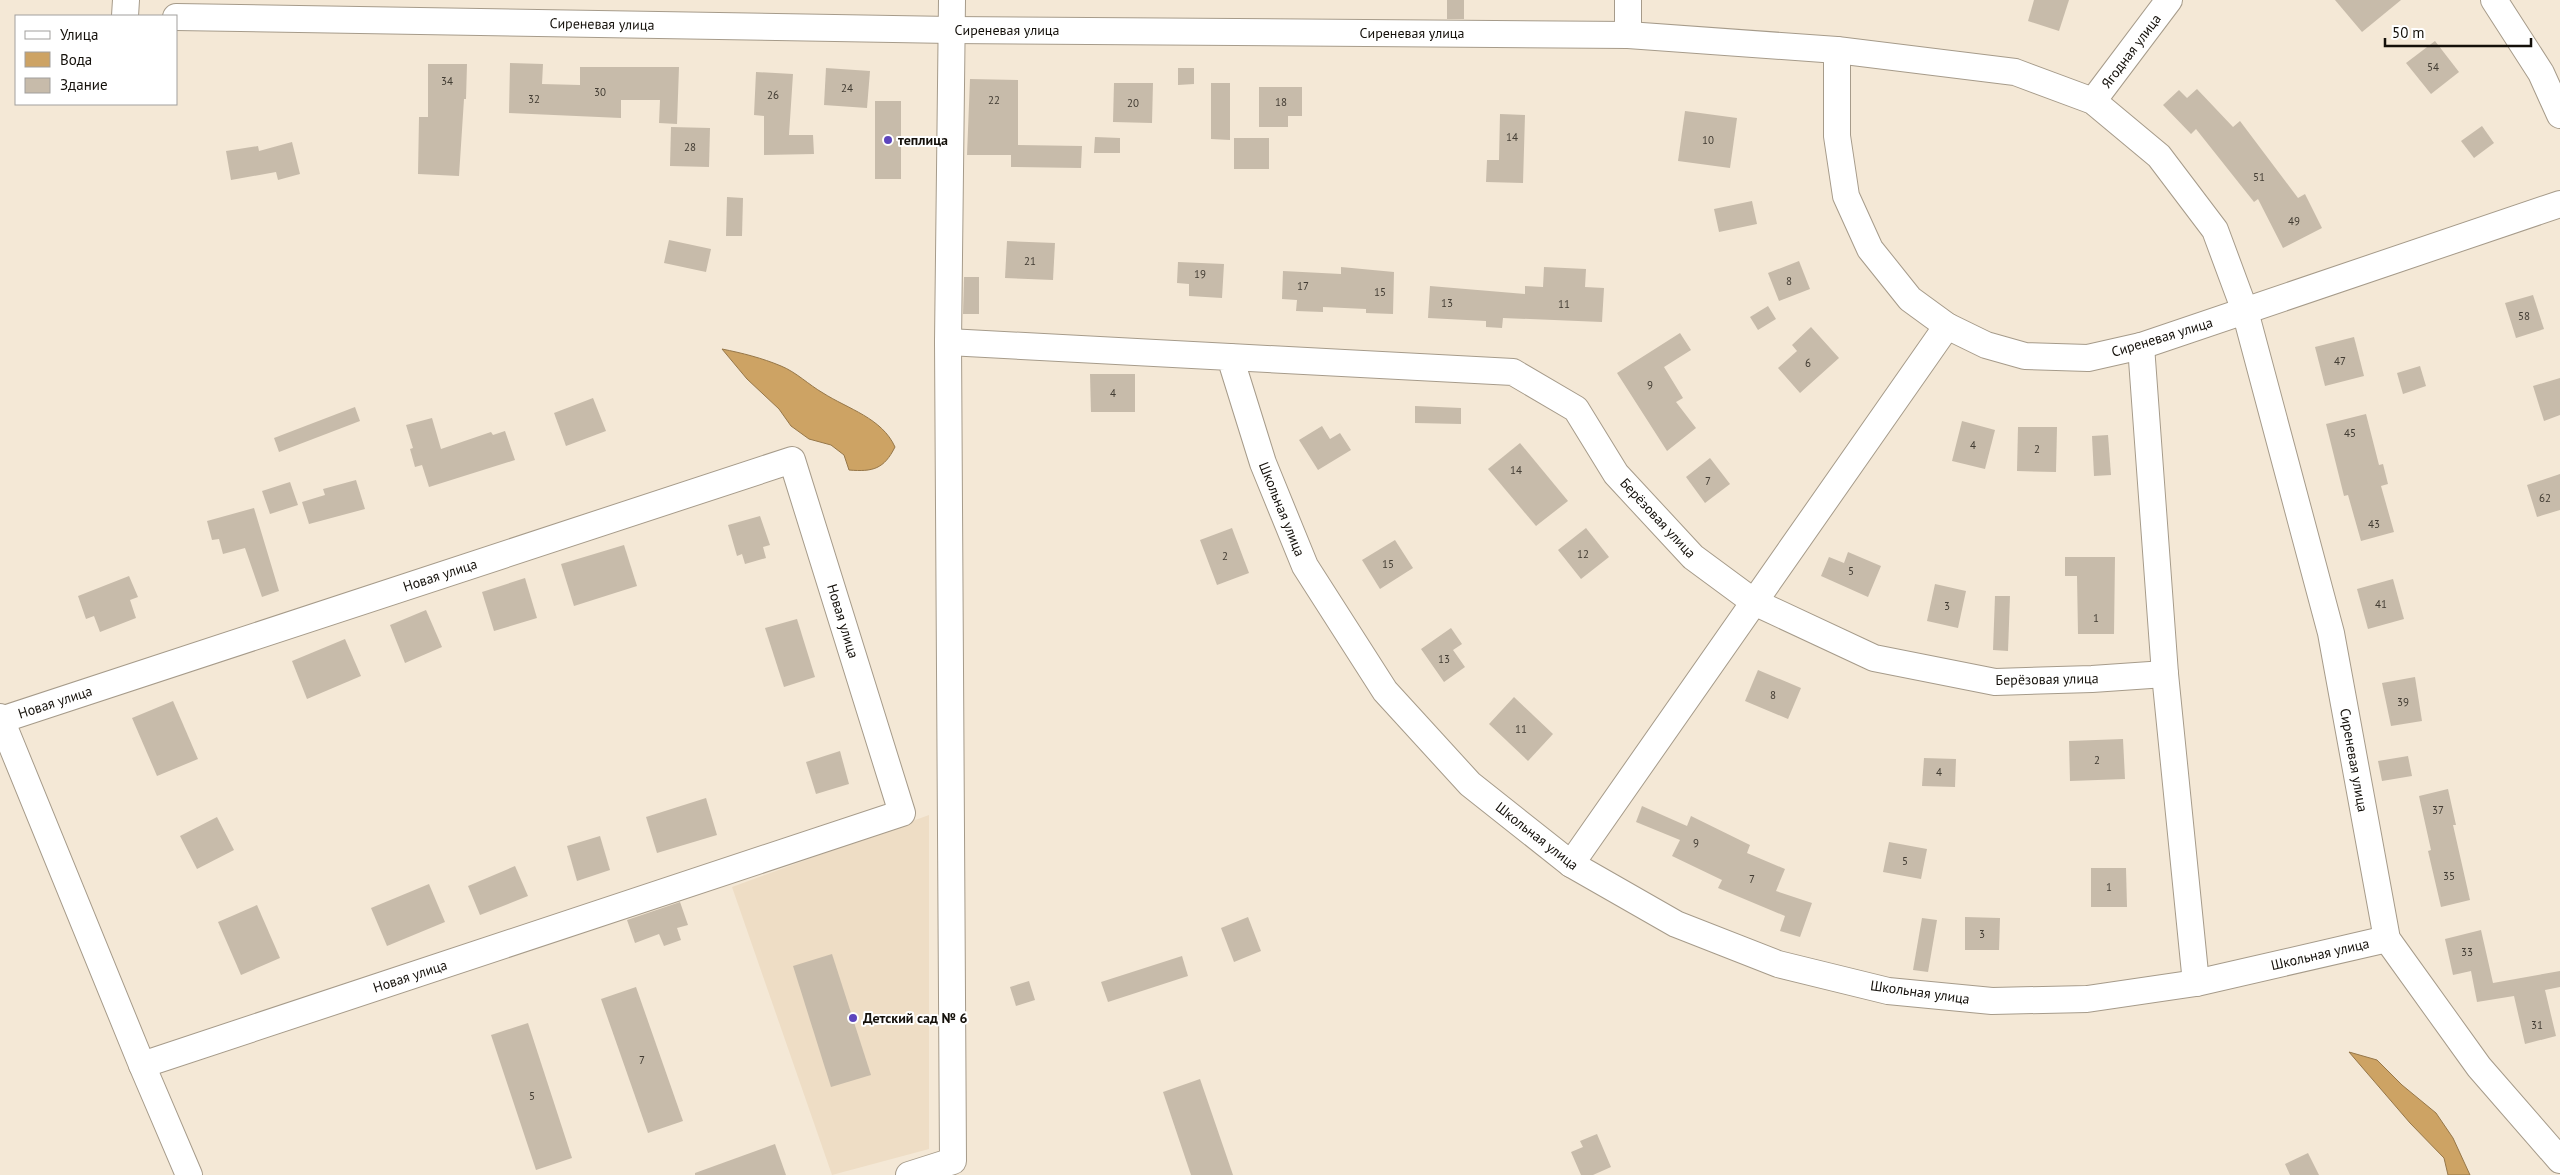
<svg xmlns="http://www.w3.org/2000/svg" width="2560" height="1175" font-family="'PT Sans',sans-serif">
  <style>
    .built { fill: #eeddc5 }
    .water { fill: #cda364; stroke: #967749 }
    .building { fill: #c7bbaa }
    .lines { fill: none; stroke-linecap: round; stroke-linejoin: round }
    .minor-casing { stroke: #a69b8a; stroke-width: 28 }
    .minor { stroke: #fff; stroke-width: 26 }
    .poi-dot { fill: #5d45bd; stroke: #fff; stroke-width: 2 }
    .labels { text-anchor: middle; stroke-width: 4; stroke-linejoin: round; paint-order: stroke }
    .number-label { font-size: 11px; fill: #413b32 }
    .street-label { font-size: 14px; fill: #14100a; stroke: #fff }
    .poi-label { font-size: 14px; font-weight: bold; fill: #14100a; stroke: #fff; text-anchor: start }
  </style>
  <rect width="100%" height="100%" fill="#f4e8d6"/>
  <polygon class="built" points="929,815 929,1149 832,1175 732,887"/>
  <g class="water">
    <path d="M722,349C742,353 762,358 781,366C796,372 809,385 823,393C848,409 882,418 895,447C884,469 873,472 849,470L844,455L831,445L809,439L791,426L779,409L747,379Z"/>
    <polygon points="2349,1052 2377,1060 2402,1085 2436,1113 2453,1138 2470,1175 2448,1175 2444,1158 2410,1123"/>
  </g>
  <g class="building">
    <rect x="1447" y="0" width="17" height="19"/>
    <polygon points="2034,0 2069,0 2059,31 2028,21"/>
    <polygon points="2335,0 2401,0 2362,32"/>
    <polygon points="2435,41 2459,72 2431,94 2406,63"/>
    <polygon points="510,63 543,64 542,84 580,85 580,67 679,67 677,124 659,123 660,100 621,100 621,118 509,113"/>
    <polygon points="428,64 467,64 466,99 464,99 459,176 418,174 419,117 428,117"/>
    <polygon points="826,68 870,71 867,108 824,105"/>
    <polygon points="1178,68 1194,68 1194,84 1178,85"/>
    <polygon points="756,72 793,74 789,135 813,135 814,154 764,155 764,116 754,115"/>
    <polygon points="970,79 1018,80 1018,145 1082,146 1081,168 1011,167 1011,155 967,155"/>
    <polygon points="1114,83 1153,83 1152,123 1113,122"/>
    <polygon points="1211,83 1230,83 1230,140 1211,139"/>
    <polygon points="1259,87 1302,87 1302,116 1288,116 1288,127 1259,127"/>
    <polygon points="2197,89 2233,127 2240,121 2298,198 2305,194 2322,228 2283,248 2258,199 2254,202 2196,129 2191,134 2163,105 2179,90 2187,98"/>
    <rect x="875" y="101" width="26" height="78"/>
    <polygon points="1685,111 1737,118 1730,168 1678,161"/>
    <polygon points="1500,114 1525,115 1523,183 1486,182 1487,160 1499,160"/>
    <polygon points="2482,126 2494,143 2474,158 2461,141"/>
    <polygon points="671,127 710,128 709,167 670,166"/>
    <polygon points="1095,137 1120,138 1120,153 1094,153"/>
    <rect x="1234" y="138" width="35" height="31"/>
    <polygon points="292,142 300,174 278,180 276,172 231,180 226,151 258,146 259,151"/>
    <polygon points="727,197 743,198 742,236 726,236"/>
    <polygon points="1752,201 1757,224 1719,232 1714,209"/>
    <polygon points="669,240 711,249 706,272 664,263"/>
    <polygon points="1007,241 1055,243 1053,280 1005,278"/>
    <polygon points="1799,261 1810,289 1779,301 1768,273"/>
    <polygon points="1178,262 1224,264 1222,298 1189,296 1189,284 1177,283"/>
    <polygon points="1341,267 1394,272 1393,314 1366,313 1366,309 1323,307 1323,312 1296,311 1297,300 1282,299 1283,271 1341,274"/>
    <polygon points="1544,267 1586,269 1585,287 1604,288 1602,322 1503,318 1502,328 1486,327 1486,321 1428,318 1430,286 1525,294 1525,286 1543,287"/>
    <polygon points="964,277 979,277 979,314 963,314"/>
    <polygon points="2533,295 2544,329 2516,338 2505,303"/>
    <polygon points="1768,306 1776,319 1758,330 1750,317"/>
    <polygon points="1811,327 1839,358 1800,393 1778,368 1797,351 1792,345"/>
    <polygon points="1680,333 1691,350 1664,367 1683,398 1676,402 1696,428 1667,451 1617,373"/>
    <polygon points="2354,337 2364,376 2325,386 2315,347"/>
    <polygon points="2420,366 2426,386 2403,394 2397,373"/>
    <polygon points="1090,374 1135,374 1135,412 1091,412"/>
    <polygon points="2560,378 2560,415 2544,421 2533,386"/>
    <polygon points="593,398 606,431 566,446 554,413"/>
    <polygon points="1415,406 1461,408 1461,424 1415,423"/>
    <polygon points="355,407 360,421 279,452 274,438"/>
    <polygon points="2366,414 2379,465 2383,464 2388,484 2381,486 2394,532 2361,541 2348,495 2344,496 2326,424"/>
    <polygon points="432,418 441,449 491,432 493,435 505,431 515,460 429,487 422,465 415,467 410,449 413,448 406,425"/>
    <polygon points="1962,421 1995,430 1985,469 1952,461"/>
    <polygon points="1322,426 1330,439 1340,433 1351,450 1318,470 1299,440"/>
    <polygon points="2018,427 2057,427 2056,472 2017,471"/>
    <polygon points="2108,435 2111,475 2094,476 2092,436"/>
    <polygon points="1520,443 1568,501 1536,526 1488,469"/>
    <polygon points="1710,458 1730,484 1705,503 1686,477"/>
    <polygon points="2560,474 2560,510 2537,517 2527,485"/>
    <polygon points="356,480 365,509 309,524 302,502 325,495 323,489"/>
    <polygon points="290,482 298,505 270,514 262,491"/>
    <polygon points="254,508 279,591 262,597 245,548 223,554 219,539 212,540 207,521"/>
    <polygon points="760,516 770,545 763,547 766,558 745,564 742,554 737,556 728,525"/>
    <polygon points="1232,528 1249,573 1217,585 1200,540"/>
    <polygon points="1586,528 1609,557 1581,579 1558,550"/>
    <polygon points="1395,540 1413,568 1380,589 1362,560"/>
    <polygon points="624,545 637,586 574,606 561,564"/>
    <polygon points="1848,552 1881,566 1868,597 1821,576 1829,557 1844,563"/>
    <polygon points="2065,557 2115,557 2114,634 2078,634 2077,576 2065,576"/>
    <polygon points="129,576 138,597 130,600 136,618 100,632 94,616 86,619 78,596"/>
    <polygon points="525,578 537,618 494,631 482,592"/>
    <polygon points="2393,579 2404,619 2368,629 2357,589"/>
    <polygon points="1935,584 1966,591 1958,628 1927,621"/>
    <polygon points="1995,596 2010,596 2008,651 1993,650"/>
    <polygon points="426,610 442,647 405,663 390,625"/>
    <polygon points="797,619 815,677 784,687 765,628"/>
    <polygon points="1451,628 1462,644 1453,650 1465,667 1444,682 1421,649"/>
    <polygon points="345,639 361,676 307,699 292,661"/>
    <polygon points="1758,670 1801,688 1788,719 1745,701"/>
    <polygon points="2415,677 2422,721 2391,726 2382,683"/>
    <polygon points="1514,697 1553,734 1528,761 1489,724"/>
    <polygon points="173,701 198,759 157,776 132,718"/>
    <polygon points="2123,739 2125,779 2070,781 2069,741"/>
    <polygon points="840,751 849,784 816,794 806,762"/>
    <polygon points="2408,756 2412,776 2382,781 2378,761"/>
    <polygon points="1924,758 1956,759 1955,787 1922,786"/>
    <polygon points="2448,789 2456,825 2453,825 2470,900 2441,907 2428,851 2431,850 2419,796"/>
    <polygon points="706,798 717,835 657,853 646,817"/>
    <polygon points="1642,806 1687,826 1691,816 1750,845 1747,853 1785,869 1776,891 1812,903 1800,937 1780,931 1785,916 1718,888 1722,880 1672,856 1680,840 1636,822"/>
    <polygon points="217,817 234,850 197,869 180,836"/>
    <polygon points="600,836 610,870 577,881 567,846"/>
    <polygon points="1889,842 1927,849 1921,879 1883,872"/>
    <polygon points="515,866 528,896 480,915 468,886"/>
    <polygon points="2091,868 2126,868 2127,907 2091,907"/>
    <polygon points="429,884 445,922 387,946 371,908"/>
    <polygon points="680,902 688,925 677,928 681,940 664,946 659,934 635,943 627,920"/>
    <polygon points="257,905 280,958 241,975 218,922"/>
    <polygon points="1248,917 1261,951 1234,962 1221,928"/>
    <polygon points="1965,917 2000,918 1999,950 1965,950"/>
    <polygon points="1922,918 1937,920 1928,972 1913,970"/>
    <polygon points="2481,930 2493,983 2560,971 2560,987 2545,990 2556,1036 2525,1044 2514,996 2477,1002 2471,971 2453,975 2445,939"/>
    <polygon points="832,954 871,1075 831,1087 793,966"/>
    <polygon points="1182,956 1188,976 1108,1002 1101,982"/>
    <polygon points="1029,981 1035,1000 1016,1006 1010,987"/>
    <polygon points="636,987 683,1121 648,1133 601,999"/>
    <polygon points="528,1023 572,1158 536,1170 491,1035"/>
    <polygon points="1200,1079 1233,1175 1191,1175 1163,1092"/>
    <polygon points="1597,1134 1611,1167 1593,1175 1581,1175 1571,1152 1583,1147 1580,1141"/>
    <polygon points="775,1144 786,1175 695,1175 695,1173"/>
    <polygon points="2308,1153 2319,1175 2290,1175 2285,1164"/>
  </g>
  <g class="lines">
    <g class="minor-casing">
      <g id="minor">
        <polyline points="2494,0 2541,73 2560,115"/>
        <polyline points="125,16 126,0"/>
        <polyline points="176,17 951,30 1628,35 1837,50 2015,72 2093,101 2159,156 2215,230 2245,311 2331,633 2387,939 2479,1067 2560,1160"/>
        <polyline points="1628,35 1628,0"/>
        <polyline points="1837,50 1837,136 1846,196 1870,249 1910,299 1947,326 1986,345 2025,356 2088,358 2141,346 2560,204"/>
        <polyline points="2093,101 2169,0"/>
        <polyline points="948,342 1230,357 1263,463 1305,566 1385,691 1470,784 1571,864 1676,924 1778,964 1888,991 1992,1001 2087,999 2196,983 2387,939"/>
        <polyline points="2141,346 2165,674 2196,983"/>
        <polyline points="1230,357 1513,372 1576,409 1616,474 1693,557 1754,602 1874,658 1995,682 2092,679 2165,674"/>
        <polyline points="0,717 142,1065 189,1175"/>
        <polyline points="1,720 792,460 902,813 142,1065"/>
        <polyline points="1571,864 1947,326"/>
        <polyline points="909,1175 953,1161 948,342 952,0"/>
      </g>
    </g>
    <use href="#minor" class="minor"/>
  </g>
  <g class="poi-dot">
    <circle cx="888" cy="140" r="5"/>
    <circle cx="853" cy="1018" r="5"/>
  </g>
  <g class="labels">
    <g class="number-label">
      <text x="2433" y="71">54</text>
      <text x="447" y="85">34</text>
      <text x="847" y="92">24</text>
      <text x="600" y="96">30</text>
      <text x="773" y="99">26</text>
      <text x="534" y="103">32</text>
      <text x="994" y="104">22</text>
      <text x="1281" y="106">18</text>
      <text x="1133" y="107">20</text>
      <text x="1512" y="141">14</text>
      <text x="1708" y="144">10</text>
      <text x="690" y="151">28</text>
      <text x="2259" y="181">51</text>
      <text x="2294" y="225">49</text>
      <text x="1030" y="265">21</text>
      <text x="1200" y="278">19</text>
      <text x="1789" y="285">8</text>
      <text x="1303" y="290">17</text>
      <text x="1380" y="296">15</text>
      <text x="1447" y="307">13</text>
      <text x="1564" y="308">11</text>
      <text x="2524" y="320">58</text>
      <text x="2340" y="365">47</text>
      <text x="1808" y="367">6</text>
      <text x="1650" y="389">9</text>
      <text x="1113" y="397">4</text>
      <text x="2350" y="437">45</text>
      <text x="1973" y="449">4</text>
      <text x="2037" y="453">2</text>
      <text x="1516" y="474">14</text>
      <text x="1708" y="485">7</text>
      <text x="2545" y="502">62</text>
      <text x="2374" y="528">43</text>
      <text x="1583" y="558">12</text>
      <text x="1225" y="560">2</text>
      <text x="1388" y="568">15</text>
      <text x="1851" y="575">5</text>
      <text x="2381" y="608">41</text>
      <text x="1947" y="610">3</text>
      <text x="2096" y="622">1</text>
      <text x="1444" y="663">13</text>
      <text x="1773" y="699">8</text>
      <text x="2403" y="706">39</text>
      <text x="1521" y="733">11</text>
      <text x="2097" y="764">2</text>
      <text x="1939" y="776">4</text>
      <text x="2438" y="814">37</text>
      <text x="1696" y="847">9</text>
      <text x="1905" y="865">5</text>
      <text x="2449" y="880">35</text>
      <text x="1752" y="883">7</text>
      <text x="2109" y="891">1</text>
      <text x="1982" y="938">3</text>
      <text x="2467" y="956">33</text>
      <text x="2537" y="1029">31</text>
      <text x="642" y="1064">7</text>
      <text x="532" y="1100">5</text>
    </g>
    <g class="street-label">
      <text transform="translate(602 24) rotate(1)" y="5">Сиреневая улица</text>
      <text x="1007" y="35">Сиреневая улица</text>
      <text x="1412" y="38">Сиреневая улица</text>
      <text transform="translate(2131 51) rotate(-53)" y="5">Ягодная улица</text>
      <text transform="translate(2162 337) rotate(-17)" y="5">Сиреневая улица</text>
      <text transform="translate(1282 509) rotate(68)" y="5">Школьная улица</text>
      <text transform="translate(1658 518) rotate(47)" y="5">Берёзовая улица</text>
      <text transform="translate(440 575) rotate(-18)" y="5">Новая улица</text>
      <text transform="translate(843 621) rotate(73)" y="5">Новая улица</text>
      <text transform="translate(2047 679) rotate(-1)" y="5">Берёзовая улица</text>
      <text transform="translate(55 702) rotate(-18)" y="5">Новая улица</text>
      <text transform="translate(2354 760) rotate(80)" y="5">Сиреневая улица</text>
      <text transform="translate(1537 836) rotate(38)" y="5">Школьная улица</text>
      <text transform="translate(2320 954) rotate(-13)" y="5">Школьная улица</text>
      <text transform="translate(410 976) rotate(-18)" y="5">Новая улица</text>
      <text transform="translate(1920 992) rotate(8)" y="5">Школьная улица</text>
    </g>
    <g class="poi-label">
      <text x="898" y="145">теплица</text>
      <text x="863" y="1023">Детский сад № 6</text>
    </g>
  </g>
  <rect x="15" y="15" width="162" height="90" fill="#ffffff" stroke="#a19f9d"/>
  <rect x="25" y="31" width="25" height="8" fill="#ffffff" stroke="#a19f9d"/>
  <text x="60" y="40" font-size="15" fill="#14100a">Улица</text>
  <rect x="25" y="52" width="25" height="15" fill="#cda364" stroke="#a19f9d"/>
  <text x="60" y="65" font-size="15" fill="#14100a">Вода</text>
  <rect x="25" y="78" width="25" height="15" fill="#c7bbaa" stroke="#a19f9d"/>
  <text x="60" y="90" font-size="15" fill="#14100a">Здание</text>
  <path d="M2385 38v8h146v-8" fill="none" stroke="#14100a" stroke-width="2.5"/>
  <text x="2392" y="38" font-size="15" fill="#14100a" stroke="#ffffff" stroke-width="4" paint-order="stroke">50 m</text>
</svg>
